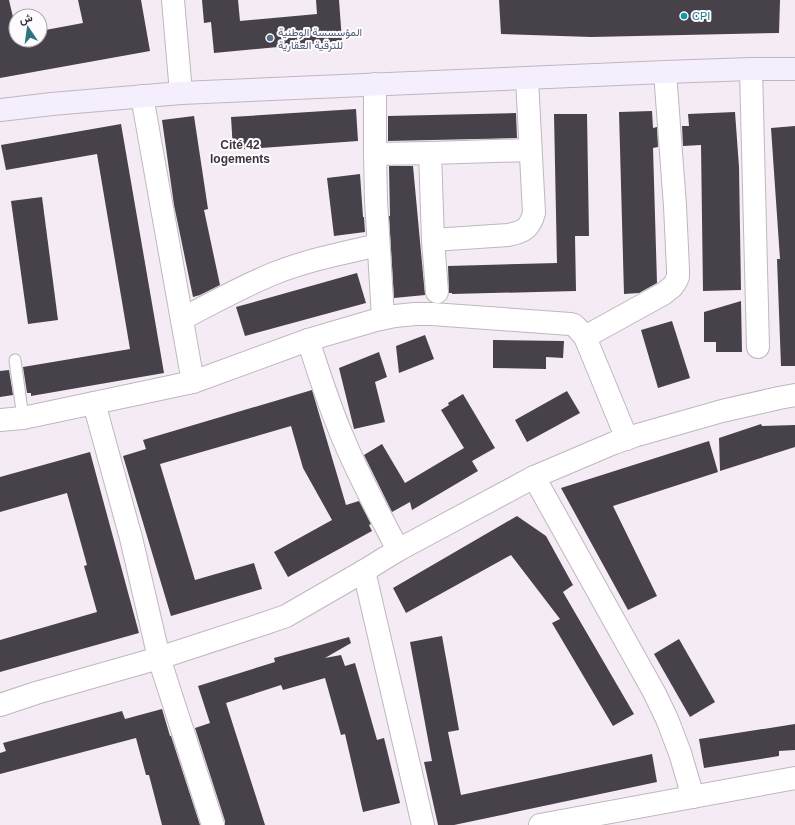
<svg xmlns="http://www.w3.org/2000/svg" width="795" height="825" font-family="Helvetica,Vazirmatn,sans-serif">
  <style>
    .building { fill: #474149 }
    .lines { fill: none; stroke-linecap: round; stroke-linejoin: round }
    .lane-casing { stroke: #bfb7c0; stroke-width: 13 }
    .street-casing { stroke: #bfb7c0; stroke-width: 24 }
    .secondary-casing { stroke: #bfb7c0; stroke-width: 24 }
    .lane { stroke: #fff; stroke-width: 11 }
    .street { stroke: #fff; stroke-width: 22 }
    .secondary { stroke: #f5effd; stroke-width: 22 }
    .culture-dot { fill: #0f9aa8; stroke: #fefbfe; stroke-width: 1.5 }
    .service-dot { fill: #5c6f8a; stroke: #fefbfe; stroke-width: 1.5 }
    .labels { text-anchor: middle; stroke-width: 4; stroke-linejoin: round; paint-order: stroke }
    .culture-label { font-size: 11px; fill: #0d838f; stroke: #fefbfe; text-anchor: start }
    .service-label { font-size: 11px; fill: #4e5e75; stroke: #fefbfe; text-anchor: start }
    .neighbourhood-label { font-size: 12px; font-weight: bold; fill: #3b353c; stroke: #fefbfe }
  </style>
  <rect width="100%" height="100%" fill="#f4ebf4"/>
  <g class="building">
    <polygon points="0,0 9,0 16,30 16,40 40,40 40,31 83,23 78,0 141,0 150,51 0,78"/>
    <polygon points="202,0 238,0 240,21 317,14 316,0 339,0 342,41 214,53 211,22 204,23"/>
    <polygon points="499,0 780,0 779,33 591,37 501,34"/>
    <polygon points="356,109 358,141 233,150 231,117"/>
    <polygon points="652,111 653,128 657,127 658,147 653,148 657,283 639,293 624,294 619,112"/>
    <polygon points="735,112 739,167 741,290 703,291 701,145 683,146 682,126 689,126 688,114"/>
    <polygon points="516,113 517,138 388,141 388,116"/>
    <polygon points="554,114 587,114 589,236 575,236 576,291 452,294 452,293 449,293 448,266 557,263"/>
    <polygon points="194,116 208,209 204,210 220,285 200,295 193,297 174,205 162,120"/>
    <polygon points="121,124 164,373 31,396 31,393 27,393 23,367 130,349 97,154 6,170 1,145"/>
    <polygon points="795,126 795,366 781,366 777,259 780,259 771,128"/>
    <polygon points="389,166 413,166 425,295 394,298 389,216 390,216"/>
    <polygon points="360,174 363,217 364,217 365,232 334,236 327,178"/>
    <polygon points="42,197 58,320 28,324 11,201"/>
    <polygon points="357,273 366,303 245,336 236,307"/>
    <polygon points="741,301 742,352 716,352 716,342 704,342 704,312"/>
    <polygon points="672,321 690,378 658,388 641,330"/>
    <polygon points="425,335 434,359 399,373 396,346"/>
    <polygon points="493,340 564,341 563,358 546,357 546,369 493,368"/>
    <polygon points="379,352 387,377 375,382 385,422 354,429 339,368"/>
    <polygon points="9,370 13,395 0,397 0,371"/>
    <polygon points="312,390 346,505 359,501 371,524 369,525 372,531 288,577 274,552 332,520 303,468 291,426 160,464 195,580 254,563 262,589 171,616 123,456 146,449 143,440"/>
    <polygon points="567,391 580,413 527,442 515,420"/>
    <polygon points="463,394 495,448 472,461 478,471 412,510 410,502 392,512 364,455 382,444 405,483 464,448 441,410 449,405 448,403"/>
    <polygon points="761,424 762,426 795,425 795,447 720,471 719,438"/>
    <polygon points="709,441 718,472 613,506 657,596 628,610 561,488"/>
    <polygon points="90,452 139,633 0,672 0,640 97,612 84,566 87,565 67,493 0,512 0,477"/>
    <polygon points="517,516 546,536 573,585 563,592 634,714 613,726 552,623 560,619 511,555 406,613 393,588"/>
    <polygon points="442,636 459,730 448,732 461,795 652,754 657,782 454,825 438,825 424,762 432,761 410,642"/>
    <polygon points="349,637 351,643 325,658 341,655 345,666 355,663 377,740 384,738 400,803 363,812 345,734 341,735 325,678 283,690 281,685 226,703 265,825 225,825 225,821 195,728 210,723 198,686 275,662 274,658"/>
    <polygon points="679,639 715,702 690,717 654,654"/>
    <polygon points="162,709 170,736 171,736 200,825 162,825 149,775 146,775 136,738 0,774 0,753 6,751 3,743 122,711 125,719"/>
    <polygon points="795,724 795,750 779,751 779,756 704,768 699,739"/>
  </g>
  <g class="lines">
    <g class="lane-casing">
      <polyline id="lane" points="15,360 23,418"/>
    </g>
    <g class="street-casing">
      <g id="street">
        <polyline points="173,0 181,93"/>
        <polyline points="751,69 758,347"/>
        <polyline points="375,84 375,154 430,153 433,240 437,292"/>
        <polyline points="142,96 193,382"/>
        <polyline points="430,153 530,150"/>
        <polyline points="375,154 376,200 383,318"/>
        <path d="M433,240L508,235C524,232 530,228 534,213L527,79"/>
        <path d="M182,319C212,303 243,286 275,273C308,260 343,253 378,245"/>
        <polyline points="585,337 663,294 672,287 675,283 678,277 678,269 675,206 665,72"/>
        <path d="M308,340C319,373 329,406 343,438C359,477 379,513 398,550"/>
        <polyline points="94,403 193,382 308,340 376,320 395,316 415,314 432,314 570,324 574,325 577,328 585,337 627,439"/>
        <polyline points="0,420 23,418 94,403 131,538 159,658 213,825"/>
        <polyline points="534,477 614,443 634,436 722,411 779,398 795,395"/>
        <polyline points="364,571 398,550 534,477 654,692 667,719 680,753 693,797"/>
        <polyline points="0,705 36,693 159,658 266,623 286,616 364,571 423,825"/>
        <polyline points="540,825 795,778"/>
      </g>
    </g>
    <g class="secondary-casing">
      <polyline id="secondary" points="0,110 52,104 181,93 665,72 751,69 795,69"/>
    </g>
    <use href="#lane" class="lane"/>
    <use href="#street" class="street"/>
    <use href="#secondary" class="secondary"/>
  </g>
  <circle class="culture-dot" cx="684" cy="16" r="4"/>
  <circle class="service-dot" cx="270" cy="38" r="4"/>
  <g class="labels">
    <g class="culture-label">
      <text x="692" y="20">CPI</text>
    </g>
    <g class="service-label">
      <text x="278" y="36">المؤسسسة الوطنية<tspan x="278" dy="13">للترقية العقارية</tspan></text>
    </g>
    <g class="neighbourhood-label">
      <text x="240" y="149">Cité 42<tspan x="240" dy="14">logements</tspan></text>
    </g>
  </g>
  <g transform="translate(28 28) rotate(347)"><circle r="19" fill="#fefbfe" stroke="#aaa7aa"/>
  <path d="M0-3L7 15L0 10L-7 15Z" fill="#2d747f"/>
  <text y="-6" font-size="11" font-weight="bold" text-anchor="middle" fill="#2d2a2d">ش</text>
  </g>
</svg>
